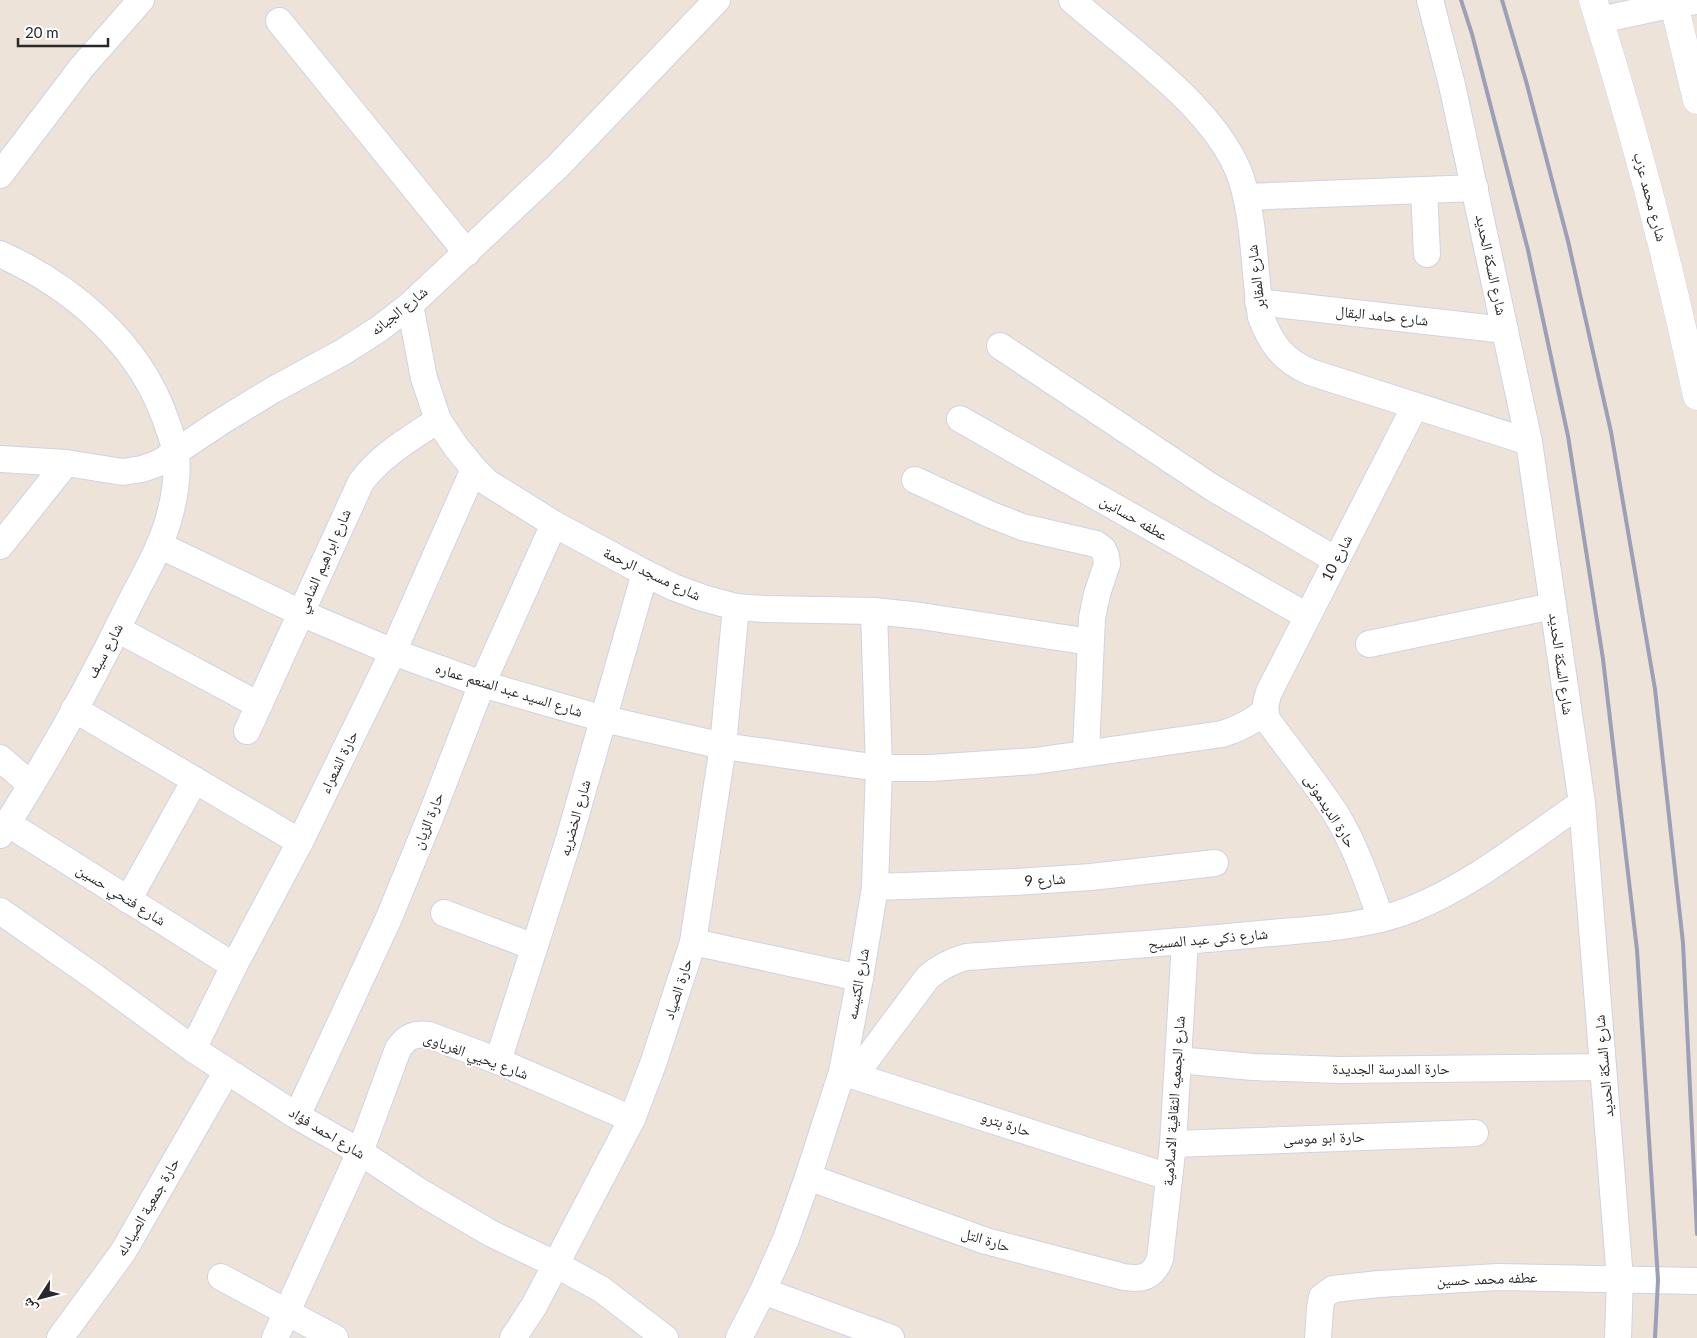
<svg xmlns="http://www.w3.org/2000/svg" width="1697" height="1338" font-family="Lato,'Noto Naskh Arabic',sans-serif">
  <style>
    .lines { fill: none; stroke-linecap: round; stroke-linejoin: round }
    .minor-casing { stroke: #ced3e4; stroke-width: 28 }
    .tertiary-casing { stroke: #ced3e4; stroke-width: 29 }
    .minor { stroke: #fff; stroke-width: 26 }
    .tertiary { stroke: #fff; stroke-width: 28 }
    .rail { stroke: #9ba0b6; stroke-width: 4 }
    .labels { text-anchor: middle; stroke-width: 4; stroke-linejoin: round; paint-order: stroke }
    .street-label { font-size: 15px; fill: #292929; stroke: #fff }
  </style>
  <rect width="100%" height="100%" fill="#ede3d9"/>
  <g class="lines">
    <g class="minor-casing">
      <g id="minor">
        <path d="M1072,0C1126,48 1217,108 1241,178C1255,221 1254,272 1261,317C1271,344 1283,360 1310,372L1529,442"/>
        <polyline points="1430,0 1452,85 1529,442 1582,803 1620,1279 1618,1338"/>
        <polyline points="1600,20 1674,4 1697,1"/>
        <polyline points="279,21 467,253"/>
        <polyline points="0,175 82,67 141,0"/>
        <polyline points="1424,190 1427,254"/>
        <polyline points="1246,197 1475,188"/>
        <path d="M0,254C71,286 138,342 165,418C169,429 174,442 176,454C178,473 175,495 170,514C162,547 143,577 128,607C90,685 47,762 0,835"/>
        <polyline points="1258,302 1505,330"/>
        <polyline points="410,305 424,378 438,420 456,447 474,469 488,483 554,524 645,573 673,587 703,598 736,607 765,609 874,611 921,616 1090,642"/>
        <polyline points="1000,346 1213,488 1336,560"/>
        <polyline points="960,419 1307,616"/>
        <polyline points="0,459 66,463 123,472 142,469 159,463 222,421 273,390 343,352 379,329 410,305 559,165 717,0"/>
        <polyline points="915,480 989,514 1022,527 1096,544 1103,549 1106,556 1107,564 1097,594 1092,618 1086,752"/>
        <path d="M159,545L301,613L393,652L482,684L604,719L723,746L879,768H930L1035,761L1222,734C1239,729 1251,723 1264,712"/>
        <polyline points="0,546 66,463"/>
        <polyline points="117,629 259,705"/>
        <polyline points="1369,644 1553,606"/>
        <polyline points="74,709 300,842"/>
        <path d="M247,731L361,482C381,455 411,438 438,420"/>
        <polyline points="0,758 31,785"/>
        <polyline points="7,823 234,966"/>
        <polyline points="875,887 1015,882 1091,877 1215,863"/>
        <polyline points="128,900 195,780"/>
        <polyline points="0,911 96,978 193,1049 227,1071 297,1116 360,1152 422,1193 492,1234 557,1265 601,1289 665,1338"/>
        <polyline points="444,913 534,947"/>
        <path d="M1381,919C1368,883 1356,847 1336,814C1315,782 1291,752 1268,721C1264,710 1265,704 1269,692L1415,406"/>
        <polyline points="693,942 860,978"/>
        <polyline points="193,1049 234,966 300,842 393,652 474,469"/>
        <polyline points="1178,1060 1253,1067 1339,1070 1603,1067"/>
        <polyline points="498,1061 569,839 645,573"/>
        <polyline points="842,1072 1169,1177"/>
        <path d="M855,1075L928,977C940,967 951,961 966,957C1064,950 1162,944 1260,934C1311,929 1365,928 1412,909C1474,884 1527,840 1582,803"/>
        <polyline points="297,1116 388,920 432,813 482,684 554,524"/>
        <polyline points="1173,1144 1475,1133"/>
        <path d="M808,1177L986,1241L1124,1277C1142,1280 1153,1277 1160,1259L1173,1144L1185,942"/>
        <polyline points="221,1277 335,1338"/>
        <polyline points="763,1291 891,1338"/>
        <polyline points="60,1338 123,1252 227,1071"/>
        <path d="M275,1338L360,1152L398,1049C406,1037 414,1033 429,1035L498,1061L632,1119"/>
        <polyline points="513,1338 534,1306 632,1119 653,1064 693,942 723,746 736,607"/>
        <polyline points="739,1338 763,1291 786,1239 808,1177 842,1072 860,978 875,887 879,768 874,611"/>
        <polyline points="1318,1338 1320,1308 1322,1297 1333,1289 1379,1284 1498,1277 1697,1281"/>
      </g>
    </g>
    <g class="tertiary-casing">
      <g id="tertiary">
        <path d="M1593,0C1634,130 1669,262 1697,396"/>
        <polyline points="1673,0 1697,100"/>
      </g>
    </g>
    <use href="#minor" class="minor"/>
    <use href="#tertiary" class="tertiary"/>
    <g class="rail">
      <polyline points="1461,0 1472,34 1528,250 1568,436 1603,659 1637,950 1658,1280 1655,1338"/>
      <polyline points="1502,0 1526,81 1568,241 1611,432 1655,689 1683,943 1697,1234"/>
    </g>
  </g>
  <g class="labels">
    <g class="street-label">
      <text transform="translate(1650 197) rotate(75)" y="5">شارع محمد عزب</text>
      <text transform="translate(1491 265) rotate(78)" y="5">شارع السكة الحديد</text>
      <text transform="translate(1256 277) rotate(-97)" y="5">شارع المقابر</text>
      <text transform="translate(399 311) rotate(-39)" y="5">شارع الجبانه</text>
      <text transform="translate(1382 316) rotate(6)" y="5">شارع حامد البقال</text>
      <text transform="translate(1134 518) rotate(30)" y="5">عطفه حسانين</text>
      <text transform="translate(1337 558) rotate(-63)" y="5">شارع 10</text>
      <text transform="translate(324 561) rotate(-66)" y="5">شارع ابراهيم الشامي</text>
      <text transform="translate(652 574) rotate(25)" y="5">شارع مسجد الرحمة</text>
      <text transform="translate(105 651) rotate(-62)" y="5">شارع سيف</text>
      <text transform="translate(1561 664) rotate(82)" y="5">شارع السكة الحديد</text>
      <text transform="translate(509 690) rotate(17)" y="5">شارع السيد عبد المنعم عماره</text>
      <text transform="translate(339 762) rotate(-64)" y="5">حارة الشعراء</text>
      <text transform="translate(1330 811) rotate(58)" y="5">حارة الديدمونى</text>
      <text transform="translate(575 818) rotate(-74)" y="5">شارع الخضريه</text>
      <text transform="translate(428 821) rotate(-68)" y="5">حارة الزيان</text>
      <text transform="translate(1045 880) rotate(-4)" y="5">شارع 9</text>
      <text transform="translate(121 895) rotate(32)" y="5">شارع فتحي حسين</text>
      <text transform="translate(1208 939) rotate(-5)" y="5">شارع ذكى عبد المسيح</text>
      <text transform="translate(858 984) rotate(-80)" y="5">شارع الكنيسه</text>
      <text transform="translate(678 989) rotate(-72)" y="5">حارة الصياد</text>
      <text transform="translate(476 1056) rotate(20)" y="5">شارع يحيي الغرباوى</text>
      <text transform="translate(1604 1066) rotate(-95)" y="5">شارع السكة الحديد</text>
      <text x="1391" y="1074">حارة المدرسة الجديدة</text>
      <text transform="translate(1174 1101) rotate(-86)" y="5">شارع الجمعيه الثقافية الاسلامية</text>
      <text transform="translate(1006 1124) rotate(18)" y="5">حارة بترو</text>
      <text transform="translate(327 1133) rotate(31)" y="5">شارع احمد فؤاد</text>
      <text transform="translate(1324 1138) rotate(-2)" y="5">حارة ابو موسى</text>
      <text transform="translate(148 1207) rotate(-60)" y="5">حارة جمعية الصيادله</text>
      <text transform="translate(986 1240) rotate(17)" y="5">حارة التل</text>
      <text transform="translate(1487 1279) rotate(-2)" y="5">عطفه محمد حسين</text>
    </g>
  </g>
  <g transform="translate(40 1298) rotate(234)" stroke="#ffffff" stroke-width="4" paint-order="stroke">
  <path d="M0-4L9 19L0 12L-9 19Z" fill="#292929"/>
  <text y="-8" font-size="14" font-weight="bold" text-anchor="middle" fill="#292929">ش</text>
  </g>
  <path d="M18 38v8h90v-8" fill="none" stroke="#292929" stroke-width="2.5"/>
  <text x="25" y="38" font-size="15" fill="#292929" stroke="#ffffff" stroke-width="4" paint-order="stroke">20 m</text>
</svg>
